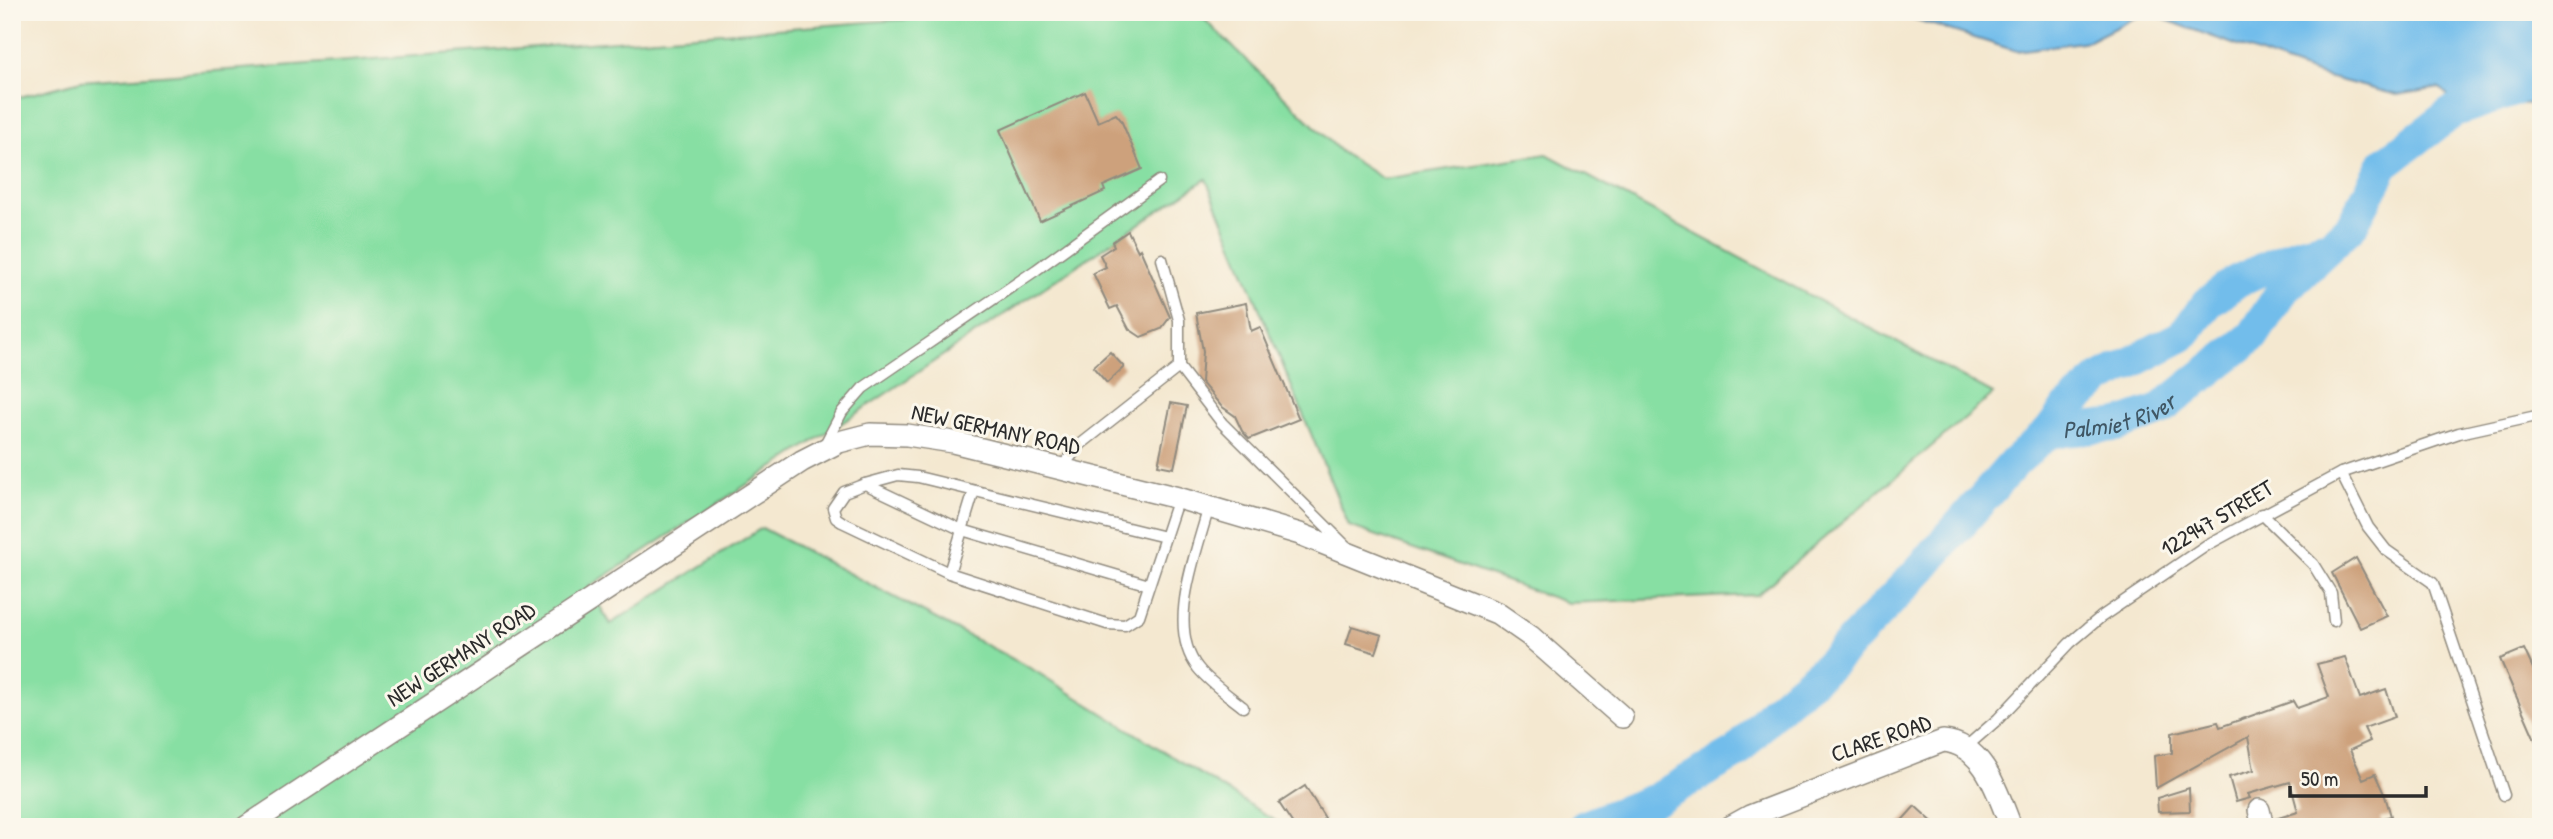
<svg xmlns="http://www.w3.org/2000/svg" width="2553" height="839" font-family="'Patrick Hand',sans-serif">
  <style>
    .green { fill: #87dfa3; stroke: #598567; stroke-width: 2 }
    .water { fill: #72bdeb; stroke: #4e748b; stroke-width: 2 }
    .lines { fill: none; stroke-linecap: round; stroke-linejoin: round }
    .river { stroke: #72bdeb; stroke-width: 33 }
    .building { fill: #cda17c }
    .lane-casing { stroke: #908a7e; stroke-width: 13 }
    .street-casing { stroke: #908a7e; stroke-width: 24 }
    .lane { stroke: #fff; stroke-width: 10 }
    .street { stroke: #fff; stroke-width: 21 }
    .labels { text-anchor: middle; stroke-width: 6; stroke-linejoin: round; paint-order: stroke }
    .street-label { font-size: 23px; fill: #2b2b2b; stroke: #fbf7ec }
    .water-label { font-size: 24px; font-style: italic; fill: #405765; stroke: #fbf7ec }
  </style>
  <rect width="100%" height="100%" fill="#fbf7ec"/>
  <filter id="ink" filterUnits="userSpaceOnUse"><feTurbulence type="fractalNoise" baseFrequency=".0143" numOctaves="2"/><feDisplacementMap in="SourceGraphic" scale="14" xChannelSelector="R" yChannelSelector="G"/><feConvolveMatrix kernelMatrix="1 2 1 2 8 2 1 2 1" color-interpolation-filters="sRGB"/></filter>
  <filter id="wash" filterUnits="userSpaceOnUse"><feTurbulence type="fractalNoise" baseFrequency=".00686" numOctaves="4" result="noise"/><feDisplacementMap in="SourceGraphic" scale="28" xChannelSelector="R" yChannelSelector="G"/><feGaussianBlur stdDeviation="1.57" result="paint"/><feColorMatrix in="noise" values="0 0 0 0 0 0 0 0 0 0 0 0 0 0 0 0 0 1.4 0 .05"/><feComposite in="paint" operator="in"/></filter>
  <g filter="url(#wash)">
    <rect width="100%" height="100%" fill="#f4e8d0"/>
    <polygon class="green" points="1003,12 1197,12 1341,152 1383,179 1547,154 1993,394 1757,595 1568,603 1349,526 1206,179 851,417 589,587 610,624 762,528 1032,669 1285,827 12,827 12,99 81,81"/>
    <polygon class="water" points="1892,12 2541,12 2541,104 2455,102 2440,88 2397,95 2316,74 2155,16 2134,18 2089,41 2016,51"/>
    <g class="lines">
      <g class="river">
        <polyline points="2049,432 2066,409 2100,379 2182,336 2208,303 2237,281 2296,254 2322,247"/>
        <path id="s1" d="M1584,827L1654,800L1736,753L1774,711L1827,667L1917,573L2015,462L2049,432L2118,425L2158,411L2253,336L2282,291L2352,225L2385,163L2454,111L2512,91L2541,69"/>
      </g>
    </g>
    <g id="blocks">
      <g class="building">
        <polygon points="1085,92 1098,122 1116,114 1121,120 1142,169 1103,186 1105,191 1040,221 1000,130"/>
        <polygon points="1128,231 1138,251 1140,249 1170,317 1161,329 1141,337 1129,329 1117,306 1110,309 1093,273 1106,267 1100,255 1114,246 1112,242"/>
        <polygon points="1246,303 1251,331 1260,327 1299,419 1249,439 1242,431 1235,416 1221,406 1201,382 1203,351 1196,313"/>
        <polygon points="1110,352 1124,367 1107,383 1093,367"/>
        <polygon points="1171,403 1187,406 1174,468 1158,465"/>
        <polygon points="2356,558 2387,616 2360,628 2332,573"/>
        <polygon points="1352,626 1382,635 1376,653 1346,644"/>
        <polygon points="2524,649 2541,686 2541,753 2500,659"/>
        <polygon points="2345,657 2360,698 2386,689 2395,717 2364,728 2370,741 2350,750 2363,779 2375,774 2385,796 2391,816 2380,819 2383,827 2276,827 2275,819 2298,812 2290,782 2248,794 2250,798 2236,802 2229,777 2254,770 2248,737 2156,788 2154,756 2172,753 2172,733 2218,722 2220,727 2293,701 2297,708 2329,697 2317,664"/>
        <polygon points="1305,786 1325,818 1312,827 1295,827 1279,803"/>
        <polygon points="2189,788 2190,811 2158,812 2157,798"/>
        <polygon points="1915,806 1938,827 1896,827"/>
      </g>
    </g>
  </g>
  <g filter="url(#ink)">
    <use href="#blocks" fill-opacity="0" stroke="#908a7e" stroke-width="2"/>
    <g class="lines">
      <g class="lane-casing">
        <g id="lane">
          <polyline points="1179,367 1222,423 1346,546"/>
          <polyline points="823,448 842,412 863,388 1036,270 1159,181"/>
          <polyline points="1060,469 1081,444 1179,367 1179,320 1162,259"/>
          <polyline points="2341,473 2368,527 2386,550 2433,583 2504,795"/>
          <polyline points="865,484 898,475 918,477 1165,537"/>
          <path d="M1209,506C1197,553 1165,627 1198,668C1210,683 1228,695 1243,707"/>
          <polyline points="2262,514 2313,564 2331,593 2334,621"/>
          <polyline points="2541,520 2541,558"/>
          <polyline points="949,573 974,491"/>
          <polyline points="1149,585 962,530 865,484 844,492 833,508 836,518 842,522 949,573 1107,624 1125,625 1139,616 1178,498"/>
          <polyline points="1966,747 1998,719 2070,643 2101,617 2207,545 2341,473 2459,433 2541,415"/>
        </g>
      </g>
      <g class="street-casing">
        <g id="street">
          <polyline points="2259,810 2263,827"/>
          <polyline points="246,827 802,461 839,442 870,434 907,435 953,442 1178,498 1300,534 1497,613 1530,636 1622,717"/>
          <path d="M1730,827L1750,816L1943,741C1984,744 1998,794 2011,827"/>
        </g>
      </g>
      <use href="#lane" class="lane"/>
      <use href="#street" class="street"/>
    </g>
  </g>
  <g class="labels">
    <g class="street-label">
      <text transform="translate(996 429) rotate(12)" y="8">NEW GERMANY ROAD</text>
      <text transform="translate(2217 518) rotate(-31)" y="8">122947 STREET</text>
      <text transform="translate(461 654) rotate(-33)" y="8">NEW GERMANY ROAD</text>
      <text transform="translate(1881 738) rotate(-19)" y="8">CLARE ROAD</text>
    </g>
    <g class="water-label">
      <text dy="8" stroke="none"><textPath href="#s1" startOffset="691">Palmiet River</textPath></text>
    </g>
  </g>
  <rect width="2553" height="839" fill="none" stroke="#fbf7ec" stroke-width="42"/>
  <path d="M2290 786v10h136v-10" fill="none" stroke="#2b2b2b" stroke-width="3.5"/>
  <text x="2301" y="786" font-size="21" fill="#2b2b2b" stroke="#fbf7ec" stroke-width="5" paint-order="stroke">50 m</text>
</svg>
